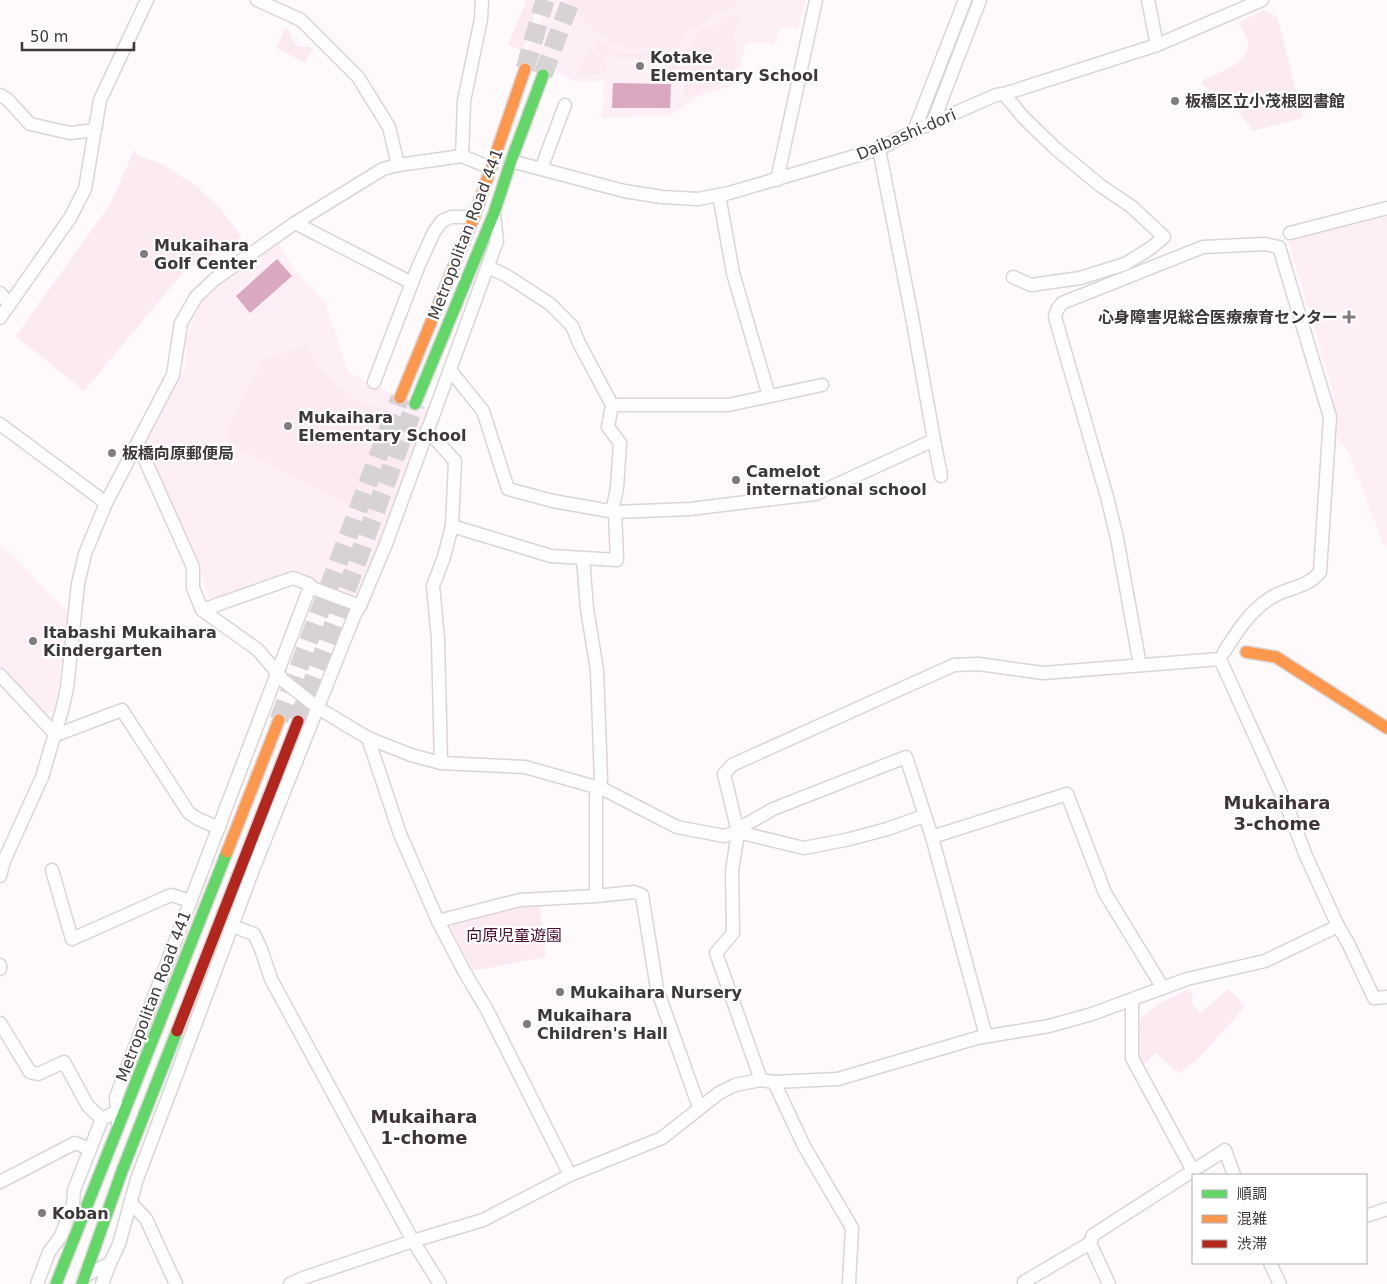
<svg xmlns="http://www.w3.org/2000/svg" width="1387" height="1284" font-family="'DejaVu Sans','Noto Sans JP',sans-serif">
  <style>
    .built { fill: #feeff6 }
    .green { fill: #fbeaf2 }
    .water { fill: #daa8c0 }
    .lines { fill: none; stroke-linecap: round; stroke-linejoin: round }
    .secondary-tunnel { stroke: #d7d3d5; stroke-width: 19; stroke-dasharray: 19 9; stroke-linecap: butt }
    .street-casing { stroke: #dad5d7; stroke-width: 15 }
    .fast-casing { stroke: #dad5d7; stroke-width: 14 }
    .slow-casing { stroke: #dad5d7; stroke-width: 14 }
    .jam-casing { stroke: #dad5d7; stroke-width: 14 }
    .street { stroke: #fffeff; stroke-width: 12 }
    .fast { stroke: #63d668; stroke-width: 11 }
    .slow { stroke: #ff974d; stroke-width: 11 }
    .jam { stroke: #b3261e; stroke-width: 11 }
    .poi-dot { fill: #817b7d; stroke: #fff; stroke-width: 2 }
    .labels { text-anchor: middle; stroke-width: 4.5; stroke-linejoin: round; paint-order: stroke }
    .poi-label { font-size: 16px; font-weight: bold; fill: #3d3739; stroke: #fff; text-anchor: start }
    .street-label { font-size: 16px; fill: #3d3739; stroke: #fff }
    .park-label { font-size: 16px; fill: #4a0c31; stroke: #fff }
    .neighbourhood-label { font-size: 18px; font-weight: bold; fill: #3f3338; stroke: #fff }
  </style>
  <rect width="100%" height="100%" fill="#fefafc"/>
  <g class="built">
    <polygon points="551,0 806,0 798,29 781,27 774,46 760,41 746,45 734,85 702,95 669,116 602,118 605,81 577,82 560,73 523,59"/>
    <polygon points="1387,212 1387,548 1383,544 1349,452 1337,439 1333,392 1289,243 1293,237"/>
    <polygon points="278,242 295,271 325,302 348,372 382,389 430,408 360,593 354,595 295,573 212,600 207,597 204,581 184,532 143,444 187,364 185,341 201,303 227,280"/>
    <polygon points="0,543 70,614 54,712 44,714 0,668"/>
  </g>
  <g class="green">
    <polygon points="527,0 551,0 546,13 536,12 522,50 508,45"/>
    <polygon points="565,0 737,0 735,9 714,14 702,24 688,32 678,48 625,49 597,34"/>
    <path d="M1264,10L1277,17L1303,118L1253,131L1237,110L1202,84L1203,80C1217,73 1250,63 1248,44C1248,37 1242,28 1239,22Z"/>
    <polygon points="727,15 740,17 734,37 737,52 733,79 715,84 684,99 685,81 678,77 663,77 666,58 683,58 699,29 715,26"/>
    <polygon points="285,28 288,29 291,37 297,46 310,47 313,48 305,63 277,48"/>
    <polygon points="598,40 612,49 625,53 649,53 669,56 661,59 603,57 594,48"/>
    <polygon points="589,46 594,52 606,61 605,73 576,76"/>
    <polygon points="135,148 136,155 162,164 196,186 220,208 242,237 184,271 84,391 16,336 111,203"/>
    <polygon points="307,345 316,364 357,401 417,423 392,489 386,487 374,519 230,443 226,429 263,360"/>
    <polygon points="539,904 546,957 473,971 451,928 454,923 520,905"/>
    <polygon points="1188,989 1193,996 1191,1002 1200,1013 1229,989 1245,1007 1196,1061 1179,1073 1155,1053 1143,1065 1138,1053 1140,1019 1160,1003"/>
  </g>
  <g class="water">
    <polygon points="613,83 671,84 670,108 612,108"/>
    <polygon points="277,259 292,276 250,313 236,296"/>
  </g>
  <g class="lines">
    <g class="secondary-tunnel">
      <polyline points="525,69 545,0"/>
      <polyline points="543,75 571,0"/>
      <polyline points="279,720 400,398"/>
      <polyline points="298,721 415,404"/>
    </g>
    <g class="street-casing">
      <g id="street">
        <polyline points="257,0 301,20 358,77 389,127 398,165"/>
        <polyline points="1148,0 1157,45"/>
        <polyline points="1004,94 1023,117 1056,149 1101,186 1132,207 1164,237 1151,248 1125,264 1080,278 1031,285 1013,277"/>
        <polyline points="0,95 7,99 30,124 70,133 95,130"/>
        <polyline points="933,122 980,0"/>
        <polyline points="914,131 965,0"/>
        <polyline points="462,156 464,101 481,19 482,0"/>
        <polyline points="511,161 624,191 662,197 698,199 729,193 879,149 914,131 996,95 1004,94 1157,45 1262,0"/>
        <polyline points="541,169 565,105"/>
        <polyline points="777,180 816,0"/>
        <polyline points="719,195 733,273 769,396"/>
        <polyline points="295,223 412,283"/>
        <polyline points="1290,233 1387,208"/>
        <polyline points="488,267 507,276 550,304 572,326 579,343 612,405 728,405 822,385"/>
        <polyline points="0,293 9,304"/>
        <polyline points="0,318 70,218 85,189 100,100 147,0"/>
        <polyline points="450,370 483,411 508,489 553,501 615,512 690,509 755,501 816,494 934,440 912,317 879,149"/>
        <polyline points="374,382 418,267 434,232 442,221 451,217 474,217"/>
        <polyline points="0,424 106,503"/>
        <polyline points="427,430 455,461 452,526 551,556 617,560 615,512"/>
        <polyline points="934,440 941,476"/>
        <polyline points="136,446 141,451 193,567 193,588 202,610 258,650 284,681 318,708 368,738 400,834 438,921 464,971 487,1010 570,1175"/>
        <polyline points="612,512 617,488 620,443 608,427 612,405"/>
        <polyline points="583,559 587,609 597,670 601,780 596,795 596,896 634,892 642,895 657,989 699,1107"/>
        <polyline points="202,610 293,578 309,584 310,587 360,606"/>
        <polyline points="1220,659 1288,809 1306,856 1338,926 1348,943 1374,998 1387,997"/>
        <path d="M1140,665L1117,538L1107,497L1055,317L1057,310L1062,303L1203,247L1265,244L1279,247L1330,417L1320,572C1306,589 1286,587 1269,599C1250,611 1236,633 1224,652"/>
        <polyline points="0,675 56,735 122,710 189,813 198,819 219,828"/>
        <polyline points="368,738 411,755 441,763 525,767 603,789 677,827 724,836 738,832 745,825 773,809 906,757 932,837 986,1036"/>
        <polyline points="441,763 438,639 433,586 444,557 452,526"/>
        <polyline points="738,832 804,848 850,839 887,829 924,816"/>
        <polyline points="932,837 1067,794 1105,893 1163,988"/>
        <polyline points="52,870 72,939 171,895 191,901"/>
        <polyline points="0,876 4,861 42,777 62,710 67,688 78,584 85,554 106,503 173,375 181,323 196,297 215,279 295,223 383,169 398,165 462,156 491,168"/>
        <polyline points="438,921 520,900 596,896"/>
        <polyline points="232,926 254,934 261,949 271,979 413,1241 440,1284"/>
        <polyline points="0,965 0,969"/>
        <polyline points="1132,1000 1132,1058 1193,1171"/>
        <polyline points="0,1023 30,1072 38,1074 64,1062 88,1106 102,1119"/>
        <polyline points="761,1080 716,953 733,933 732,871 738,832 724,774 732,765 954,665 978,664 1043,673 1220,659"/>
        <polyline points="774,1082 804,1146 852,1228 849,1284"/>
        <polyline points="118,1123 116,1097 310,587"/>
        <polyline points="0,1182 75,1143 90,1149"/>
        <polyline points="131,1203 146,1219 176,1284"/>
        <polyline points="1366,1216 1387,1209"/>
        <polyline points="1090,1243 1109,1284"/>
        <polyline points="1270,1263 1280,1284"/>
        <polyline points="85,1276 110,1263 119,1244 137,1179 176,1076 254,867 355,614 360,606 386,544 497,241 494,215"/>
        <polyline points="37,1284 49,1252 61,1236 73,1204 74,1190 102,1119 117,1111"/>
        <polyline points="102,1284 110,1263"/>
        <polyline points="290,1284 303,1278 413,1241 483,1220 570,1175 662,1138 719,1093 735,1085 761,1080 774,1082 838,1079 977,1038 1049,1026 1092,1014 1187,979 1265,961 1338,926"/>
        <polyline points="1025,1284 1024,1282 1090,1243 1093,1235 1225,1150 1234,1175"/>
      </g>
    </g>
    <g class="fast-casing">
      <g id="fast">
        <polyline points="415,404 494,213 511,161 543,75"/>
        <polyline points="56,1284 227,852"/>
        <polyline points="82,1284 122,1171 177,1031"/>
      </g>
    </g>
    <g class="slow-casing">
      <g id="slow">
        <polyline points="400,398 474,217 525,69"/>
        <polyline points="1246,652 1276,657 1387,728"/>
        <polyline points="227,852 279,720"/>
      </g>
    </g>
    <g class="jam-casing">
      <polyline id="jam" points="177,1031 298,721"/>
    </g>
    <use href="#street" class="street"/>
    <use href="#fast" class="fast"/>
    <use href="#slow" class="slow"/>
    <use href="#jam" class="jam"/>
  </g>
  <g class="poi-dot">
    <circle cx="640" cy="66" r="5"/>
    <circle cx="1175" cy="101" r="5"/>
    <circle cx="144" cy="254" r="5"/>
    <path d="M1346.5 309.5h5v5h5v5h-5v5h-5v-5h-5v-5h5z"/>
    <circle cx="288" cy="426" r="5"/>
    <circle cx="112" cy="453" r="5"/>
    <circle cx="736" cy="480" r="5"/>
    <circle cx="33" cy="641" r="5"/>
    <circle cx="560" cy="992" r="5"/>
    <circle cx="527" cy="1024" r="5"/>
    <circle cx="42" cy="1213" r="5"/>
  </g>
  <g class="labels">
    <g class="poi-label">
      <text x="650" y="63">Kotake<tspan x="650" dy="18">Elementary School</tspan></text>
      <text x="1185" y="107">板橋区立小茂根図書館</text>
      <text x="154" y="251">Mukaihara<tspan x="154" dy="18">Golf Center</tspan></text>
      <text x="1338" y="323" text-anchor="end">心身障害児総合医療療育センター</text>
      <text x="298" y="423">Mukaihara<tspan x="298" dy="18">Elementary School</tspan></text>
      <text x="122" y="459">板橋向原郵便局</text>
      <text x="746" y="477">Camelot<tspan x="746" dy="18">international school</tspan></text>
      <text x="43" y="638">Itabashi Mukaihara<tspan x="43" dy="18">Kindergarten</tspan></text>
      <text x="570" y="998">Mukaihara Nursery</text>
      <text x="537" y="1021">Mukaihara<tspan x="537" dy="18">Children's Hall</tspan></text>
      <text x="52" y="1219">Koban</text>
    </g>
    <g class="street-label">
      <text transform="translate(906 134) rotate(-23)" y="6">Daibashi-dori</text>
      <text transform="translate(465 234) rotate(-69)" y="6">Metropolitan Road 441</text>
      <text transform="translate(153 996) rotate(-69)" y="6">Metropolitan Road 441</text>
    </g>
    <g class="park-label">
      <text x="514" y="941">向原児童遊園</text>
    </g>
    <g class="neighbourhood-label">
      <text x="1277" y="809">Mukaihara<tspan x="1277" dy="21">3-chome</tspan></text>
      <text x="424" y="1123">Mukaihara<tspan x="424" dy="21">1-chome</tspan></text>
    </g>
  </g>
  <rect x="1192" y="1174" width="175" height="90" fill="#ffffff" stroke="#b1afb0"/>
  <rect x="1202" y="1190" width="25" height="8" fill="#63d668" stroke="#b1afb0"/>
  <text x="1237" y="1199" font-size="15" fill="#3d3739">順調</text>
  <rect x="1202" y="1215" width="25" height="8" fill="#ff974d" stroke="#b1afb0"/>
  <text x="1237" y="1224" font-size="15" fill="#3d3739">混雑</text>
  <rect x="1202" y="1240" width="25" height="8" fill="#b3261e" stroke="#b1afb0"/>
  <text x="1237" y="1249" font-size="15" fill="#3d3739">渋滞</text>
  <path d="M22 42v8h112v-8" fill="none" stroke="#3d3739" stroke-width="2.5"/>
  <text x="30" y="42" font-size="15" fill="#3d3739" stroke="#ffffff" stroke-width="4" paint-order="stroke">50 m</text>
</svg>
